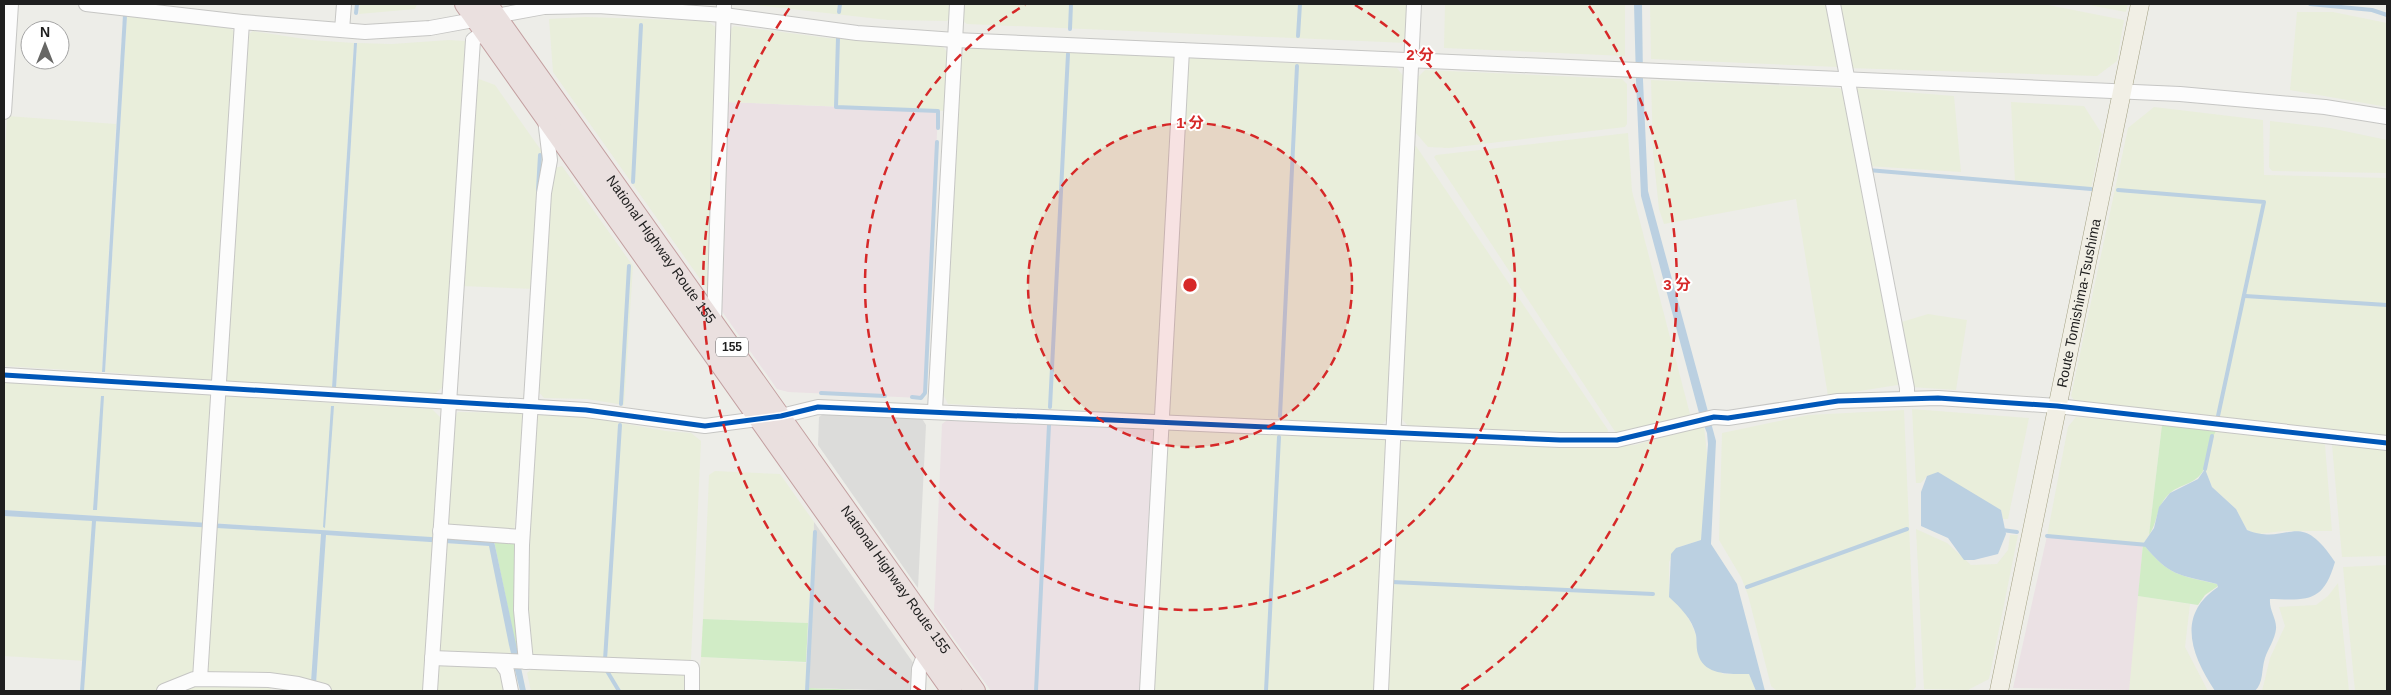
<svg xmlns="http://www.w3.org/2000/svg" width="2391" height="695" font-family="Helvetica,'Noto Sans JP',sans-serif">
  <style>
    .industrial { fill: #ebe1e4 }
    .farmland { fill: #e9eedb }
    .grass { fill: #d1ecc6 }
    .parking { fill: #dcdcda }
    .water { fill: #bbd0e1 }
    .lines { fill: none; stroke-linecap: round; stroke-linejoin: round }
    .stream { stroke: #bbd0e1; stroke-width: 4 }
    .minor-casing { stroke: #c6c6c4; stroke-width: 16 }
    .major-casing { stroke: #a4a184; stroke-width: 19 }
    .highway-casing { stroke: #c39fa0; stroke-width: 22 }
    .minor { stroke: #fcfcfc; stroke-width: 14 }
    .major { stroke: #f1efe5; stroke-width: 18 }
    .highway { stroke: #eae0df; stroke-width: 20 }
    .cycleway-casing { stroke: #fff; stroke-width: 8 }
    .cycleway { stroke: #0057b8; stroke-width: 5 }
    .ring { fill: none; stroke: #d62828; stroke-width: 2.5; stroke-dasharray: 9 6 }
    .labels { text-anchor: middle; stroke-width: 4; stroke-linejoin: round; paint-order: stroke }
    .shield { fill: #fff; stroke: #626262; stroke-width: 1 }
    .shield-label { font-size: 12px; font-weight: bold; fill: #1f1f1f }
    .street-label { font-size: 14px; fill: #1f1f1f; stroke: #fff }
    .centre { fill: #d62828; stroke: #fff; stroke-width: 2.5 }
    .ring-label { font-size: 15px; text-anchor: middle; font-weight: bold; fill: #d62828; stroke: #fff; stroke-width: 4; stroke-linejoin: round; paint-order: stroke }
  </style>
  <rect width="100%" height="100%" fill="#edede8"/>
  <g class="industrial">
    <polygon points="726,102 938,111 925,393 921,398 788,392 777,389 716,303"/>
    <polygon points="950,418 1152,428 1156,432 1143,691 991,691 934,611 942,424"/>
    <polygon points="2047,536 2143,544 2130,690 2013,688"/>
  </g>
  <g class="farmland">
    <polygon points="360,4 417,4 415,9 359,14"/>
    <polygon points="746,4 951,4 950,18 947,21 888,20"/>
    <polygon points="964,4 1408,4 1407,43 967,24 963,21"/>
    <polygon points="1445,4 1625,4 1625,56 1444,48"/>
    <polygon points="1650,4 1830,4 1839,67 1651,59"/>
    <polygon points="1836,4 2043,4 2124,20 2117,61 2097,76 1847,68"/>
    <polygon points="2084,4 2128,4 2126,12"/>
    <polygon points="2297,12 2333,12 2387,23 2387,107 2290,90"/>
    <polygon points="127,16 229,27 237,34 216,374 209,381 105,372"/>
    <polygon points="586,17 707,21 720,30 708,290 553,72 549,19"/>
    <polygon points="734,26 828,38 940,43 947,52 945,111 726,102 728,32"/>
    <polygon points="253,31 311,40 354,43 332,388 227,382 222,376 245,37"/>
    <polygon points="449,40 465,41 445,385 431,397 336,388 357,43 392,44"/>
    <polygon points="970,47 1172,55 1177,64 1160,415 948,404 943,394 961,54"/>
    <polygon points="1191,58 1397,68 1404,77 1389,418 1381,425 1167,415 1185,65"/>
    <polygon points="1425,70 1622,79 1627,84 1627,124 1625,127 1449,148 1428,147 1415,132 1417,78"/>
    <polygon points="479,79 495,85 543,153 535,289 461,286 475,83"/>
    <polygon points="1651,80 1839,88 1845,92 1904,384 1828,396 1796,199 1664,224 1659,209 1653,152"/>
    <polygon points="1855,88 1954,96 1961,172 1867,166"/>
    <polygon points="2011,102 2084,106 2102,134 2091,189 2015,182"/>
    <polygon points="2154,107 2263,120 2264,175 2387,178 2387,436 2076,403 2071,396 2128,128"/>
    <polygon points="7,116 116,124 102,372 4,366 4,168"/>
    <polygon points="2270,121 2330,128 2387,140 2387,173 2272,171 2269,167"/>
    <polygon points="1628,133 1632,191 1691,418 1616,433 1434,157 1436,155"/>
    <polygon points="1416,146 1608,430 1607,434 1408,426 1402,419 1413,147"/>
    <polygon points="562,166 633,266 624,405 587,399 544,398 537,390 549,194 554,168"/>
    <polygon points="1928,314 1967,320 1956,390 1911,387 1898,323"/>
    <polygon points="4,380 209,394 214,400 206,523 4,510"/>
    <polygon points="223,396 432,409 443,420 435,538 213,523"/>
    <polygon points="1912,409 2029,418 2008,519 2003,519 2001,510 1927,476 1921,483 1916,483"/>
    <polygon points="1904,410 1916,687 1912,691 1777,691 1771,686 1748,595 1741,577 1719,540 1722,433 1808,415"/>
    <polygon points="458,412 523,413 514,535 444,529 451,422"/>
    <polygon points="539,414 588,417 666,431 691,433 701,441 691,659 685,664 530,656 525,610 534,420"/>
    <polygon points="2076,417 2162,425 2149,535 2143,544 2047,536 2068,427"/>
    <polygon points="1167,426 1381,435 1386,441 1375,691 1153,691"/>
    <polygon points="1704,426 1708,463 1701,540 1676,548 1669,562 1669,597 1682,609 1690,621 1696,635 1698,654 1723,674 1749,674 1756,691 1387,691 1398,446 1406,438 1611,446 1635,445"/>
    <polygon points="2216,431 2323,442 2325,445 2332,531 2284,531 2258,534 2247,530 2236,509 2212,487 2205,469 2212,436"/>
    <polygon points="2332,445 2387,450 2387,556 2342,557"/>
    <polygon points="715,471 780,474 814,522 808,623 703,619 709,475"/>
    <polygon points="4,516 205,527 197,676 158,691 84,691 86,661 4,656"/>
    <polygon points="211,527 321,534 311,682 202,676"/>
    <polygon points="1916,529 1947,543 1971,565 1997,564 2008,550 2010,535 2018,535 1989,679 1968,690 1924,689"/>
    <polygon points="326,535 435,542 426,691 334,691 316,684"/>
    <polygon points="443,543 490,546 512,658 438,655"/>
    <polygon points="2387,565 2387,691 2355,691 2343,567"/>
    <polygon points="2338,583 2349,691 2262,691 2270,658 2285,626 2279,607 2316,605 2328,596"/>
    <polygon points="2138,596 2190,604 2185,647 2208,691 2129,691"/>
    <polygon points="701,657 811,663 809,691 698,691"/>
    <polygon points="440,663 499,666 509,691 435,691 437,667"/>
    <polygon points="535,667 685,671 689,691 531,691 527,673"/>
    <polygon points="197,683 272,687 269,691 175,691"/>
  </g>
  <g class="grass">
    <path d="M2162,425L2216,431C2208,443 2211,459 2203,471C2195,485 2179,484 2169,494C2156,506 2158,522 2149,535Z"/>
    <polygon points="518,540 518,657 494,541"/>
    <path d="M2143,544C2169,576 2179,575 2217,584L2218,586L2205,595L2198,605L2138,596Z"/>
    <polygon points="703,619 808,623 806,662 701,657"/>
    <polygon points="809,688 885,691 809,691"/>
  </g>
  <g class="parking">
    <polygon points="825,413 921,417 926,425 918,588 818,445 819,417"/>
    <polygon points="814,522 914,664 912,691 809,688"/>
  </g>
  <g class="water">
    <path d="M1634,4H1642L1643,80L1648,191L1716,441L1711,544L1737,584L1765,691H1756L1749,674C1731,674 1704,676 1698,654C1696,648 1697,641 1696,635C1692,619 1681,608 1669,597L1671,554L1676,548L1701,540L1708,444L1707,433L1699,413L1641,196L1636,80Z"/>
    <polygon points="123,15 127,16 105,372 102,372"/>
    <polygon points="354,43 357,43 336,388 332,388"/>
    <polygon points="101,396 104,396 97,510 93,510"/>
    <polygon points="331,406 334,406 325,528 323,527"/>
    <path d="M2205,469L2212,487L2236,509L2247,530C2290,547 2298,506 2335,562C2323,603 2308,600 2270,599C2269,610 2277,619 2276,629C2275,639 2268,649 2265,658C2261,670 2264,682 2255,691H2215C2191,655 2176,615 2218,587L2217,584C2178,574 2170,577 2143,544L2154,528L2159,507L2170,493L2198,479Z"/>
    <polygon points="1938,472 2001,510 2006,534 1998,554 1974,560 1964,560 1948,538 1921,526 1921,492 1927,476"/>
    <polygon points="4,510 494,541 526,691 520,691 509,645 489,546 326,535 316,684 311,682 321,534 4,516"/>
  </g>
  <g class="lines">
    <g class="stream">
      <polyline points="2310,4 2372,10 2387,15"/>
      <polyline points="839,12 840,4"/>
      <polyline points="356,13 357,4"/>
      <polyline points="1070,29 1071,4"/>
      <polyline points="1298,36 1300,4"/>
      <polyline points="838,38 836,107 938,111 938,128"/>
      <polyline points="1868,170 2091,189"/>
      <polyline points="633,182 641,25"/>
      <polyline points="538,190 540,155"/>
      <polyline points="2118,190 2264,202 2218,416"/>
      <polyline points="2245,296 2387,305"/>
      <polyline points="821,393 885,396"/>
      <polyline points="912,397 921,398 925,393 937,142"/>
      <polyline points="621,404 629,266"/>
      <polyline points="1050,407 1068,54"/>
      <polyline points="1280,416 1297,66"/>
      <polyline points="2205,469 2212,436"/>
      <polyline points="2002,530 2017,532"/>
      <polyline points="2047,536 2148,545"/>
      <polyline points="1392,582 1653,594"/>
      <polyline points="1747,587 1907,529"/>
      <polyline points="605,660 620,425"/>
      <polyline points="607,671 619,691"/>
      <polyline points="82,691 94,521"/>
      <polyline points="807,691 815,532"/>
      <polyline points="1036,691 1049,425"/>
      <polyline points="1266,691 1279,437"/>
    </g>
    <g class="minor-casing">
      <g id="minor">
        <polyline points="86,4 242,22 365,32 430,28 544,7 598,6 724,15 857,33 955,40 2180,94 2325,107 2387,117"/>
        <polyline points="1833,4 1907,388 1907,398"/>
        <polyline points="342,30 344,4"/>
        <polyline points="4,112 11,4"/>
        <polyline points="714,322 724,4"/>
        <polyline points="4,375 586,410 705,426 781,416 818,407 1560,440 1617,440 1714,417 1728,418 1838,401 1938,398 2057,406 2387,443"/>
        <polyline points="935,410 957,4"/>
        <polyline points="440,531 522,537"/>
        <polyline points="432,658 692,668 692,691"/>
        <polyline points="500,661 507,671 511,691"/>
        <polyline points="526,662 521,610 522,545 544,193 550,160 545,119"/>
        <polyline points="200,679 242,22"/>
        <polyline points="164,691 194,679 269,680 298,684 324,691"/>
        <polyline points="430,691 473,40 484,32"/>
        <polyline points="918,691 919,669 925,653"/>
        <polyline points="1147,691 1182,50"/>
        <polyline points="1381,691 1414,4"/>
      </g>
    </g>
    <g class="major-casing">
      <g id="major">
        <path id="s1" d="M1999,691L2140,4"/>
      </g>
    </g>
    <g class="highway-casing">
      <g id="highway">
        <polyline points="465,4 952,691"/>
        <path id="s2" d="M487,4L975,691"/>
      </g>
    </g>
    <use href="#minor" class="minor"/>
    <use href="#major" class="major"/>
    <use href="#highway" class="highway"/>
    <g class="cycleway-casing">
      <polyline id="cycleway" points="4,375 586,410 705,426 781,416 818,407 1560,440 1617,440 1714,417 1728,418 1838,401 1938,398 2057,406 2387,443"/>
    </g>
    <use href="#cycleway" class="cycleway"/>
  </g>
  <circle cx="1190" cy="285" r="162" fill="#d62828" fill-opacity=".12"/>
  <g class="ring">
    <circle cx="1190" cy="285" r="162"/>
    <path d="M1355 5A325 325 0 1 1 1025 5"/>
    <path d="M921 691A487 487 0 0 1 791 6M1589 6A487 487 0 0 1 1459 691"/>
  </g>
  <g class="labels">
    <rect class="shield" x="716" y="337.5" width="32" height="19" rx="4"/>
    <g class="shield-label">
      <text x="732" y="351">155</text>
    </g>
    <g class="street-label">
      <text dy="5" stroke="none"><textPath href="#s2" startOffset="301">National Highway Route 155</textPath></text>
      <text dy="5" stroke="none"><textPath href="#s1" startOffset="396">Route Tomishima-Tsushima</textPath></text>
      <text dy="5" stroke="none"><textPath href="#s2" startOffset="706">National Highway Route 155</textPath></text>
    </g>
  </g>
  <circle cx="1190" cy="285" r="8" class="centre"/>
  <g class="ring-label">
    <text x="1420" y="60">2 分</text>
    <text x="1190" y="128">1 分</text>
    <text x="1677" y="290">3 分</text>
  </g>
  <rect width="2391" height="695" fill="none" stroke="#1f1f1f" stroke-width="10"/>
  <g transform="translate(45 45)"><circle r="24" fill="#ffffff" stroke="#a5a5a5"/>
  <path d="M0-4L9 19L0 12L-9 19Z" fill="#676765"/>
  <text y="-8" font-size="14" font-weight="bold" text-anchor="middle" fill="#1f1f1f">N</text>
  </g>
</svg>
